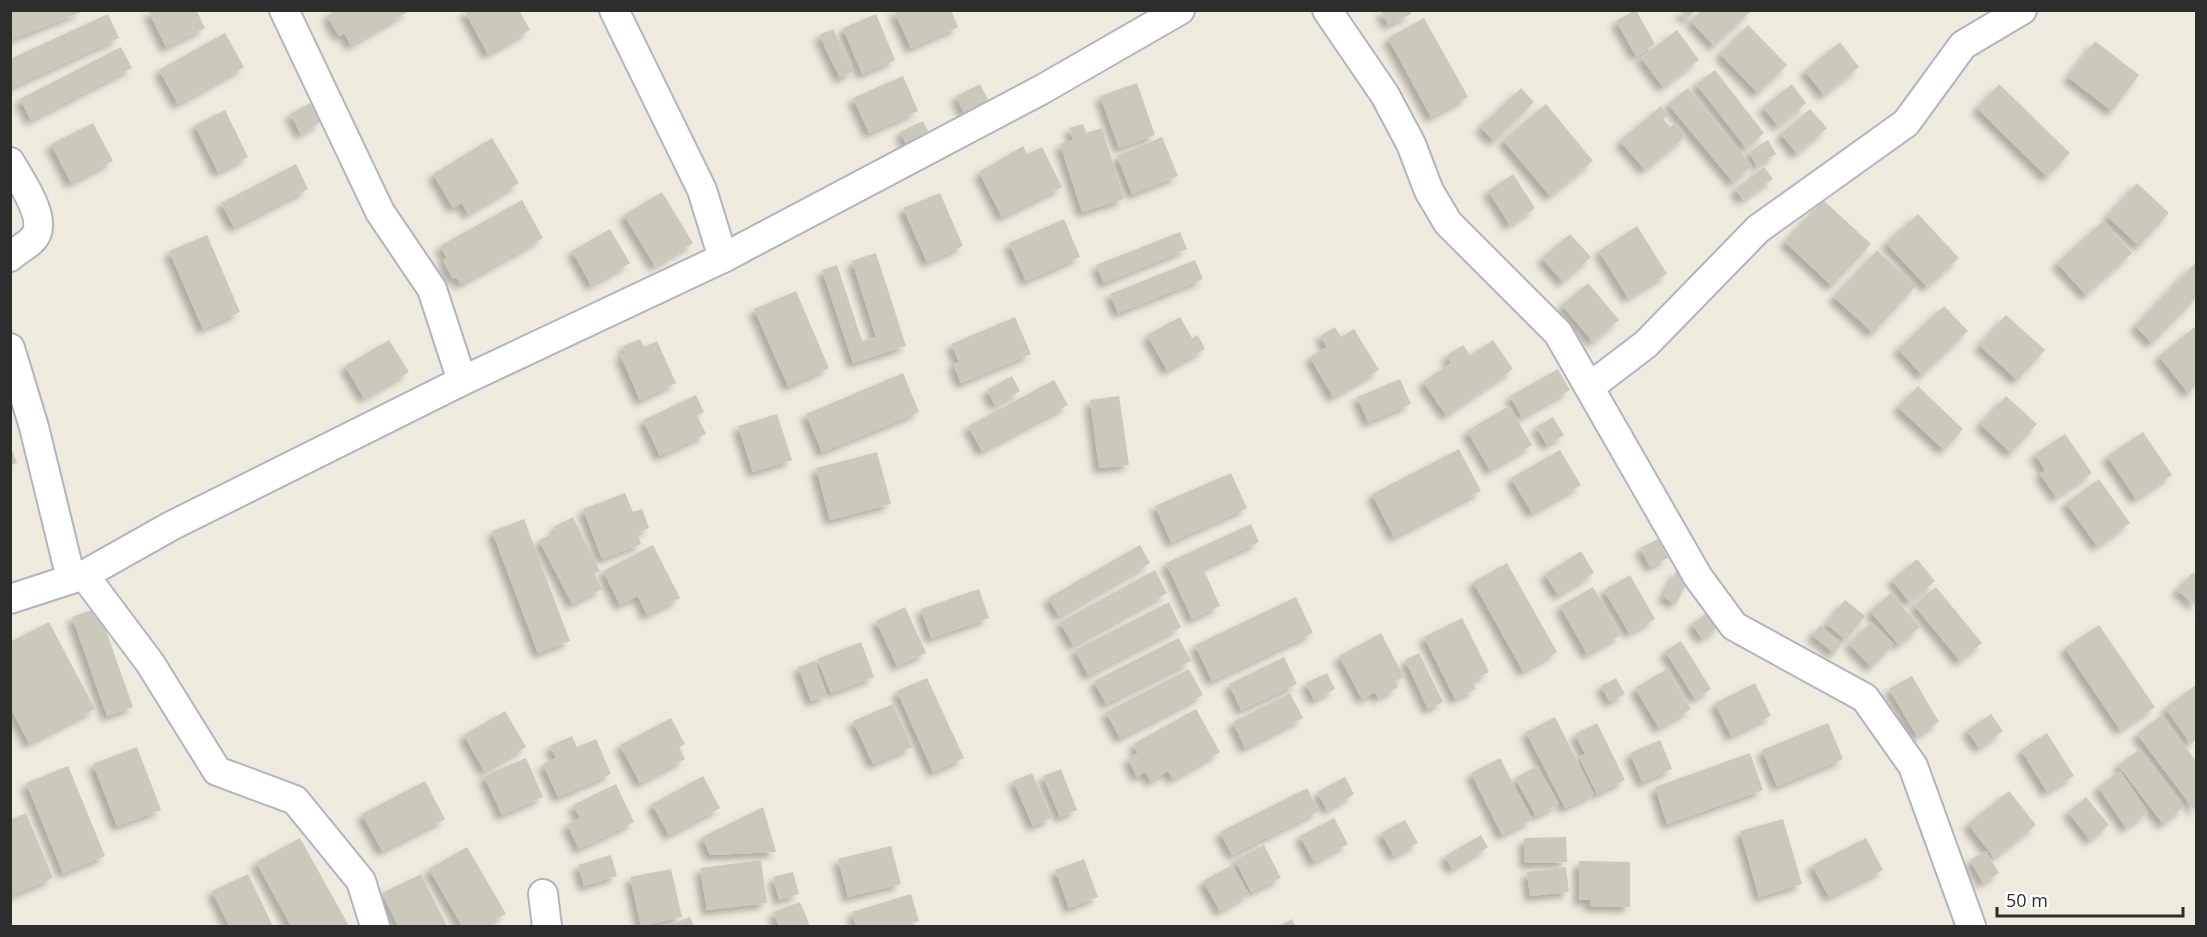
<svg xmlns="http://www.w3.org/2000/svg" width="2207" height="937" font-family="'Open Sans',sans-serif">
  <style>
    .building { fill: #cbc8bc; filter: url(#shadow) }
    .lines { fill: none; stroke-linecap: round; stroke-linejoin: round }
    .minor-casing { stroke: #b2b3c2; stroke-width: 32 }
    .minor { stroke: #fff; stroke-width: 28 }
  </style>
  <defs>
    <filter id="shadow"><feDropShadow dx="-5.5" dy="5.5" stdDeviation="3" flood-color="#0004"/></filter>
  </defs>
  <rect width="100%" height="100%" fill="#efeade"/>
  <g class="building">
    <polygon points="10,10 84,10 84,11 10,40"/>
    <polygon points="152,10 196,10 205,28 166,47 149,12"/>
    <polygon points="331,10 411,10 351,45 344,33 339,36 327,16 332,13"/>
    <polygon points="464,10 519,10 530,30 488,54"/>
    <polygon points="894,10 951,10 958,27 911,48"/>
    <polygon points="1381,10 1410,10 1411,14 1388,25"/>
    <polygon points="1636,10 1655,44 1636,56 1616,21"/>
    <polygon points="1679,10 1696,10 1687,19"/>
    <polygon points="1702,10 1752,10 1714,46 1691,21"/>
    <polygon points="108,14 119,38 10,88 10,59"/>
    <polygon points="876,14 895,60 862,74 843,28"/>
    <polygon points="1424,18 1468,97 1431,117 1388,38"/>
    <polygon points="1748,25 1787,65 1758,93 1720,54"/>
    <polygon points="833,29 854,71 840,78 819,35"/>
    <polygon points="1677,30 1699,60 1663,87 1641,58"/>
    <polygon points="225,33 244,67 178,104 159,70"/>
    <polygon points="2095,41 2139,75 2112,111 2068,77"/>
    <polygon points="1840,42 1859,67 1824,95 1805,71"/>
    <polygon points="121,47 132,68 31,120 20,99"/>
    <polygon points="1715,70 1764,133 1746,148 1696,84"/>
    <polygon points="903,76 918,111 869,133 853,98"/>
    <polygon points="1137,83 1155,135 1119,148 1100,96"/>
    <polygon points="980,84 988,100 964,113 956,96"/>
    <polygon points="1792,84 1806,103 1778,126 1763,107"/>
    <polygon points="1999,84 2070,153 2047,177 1977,108"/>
    <polygon points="1521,88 1534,102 1494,141 1480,127"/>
    <polygon points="1688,88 1752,166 1733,182 1668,104"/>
    <polygon points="310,103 321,122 301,134 290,114"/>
    <polygon points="1546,104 1593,161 1550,196 1503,140"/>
    <polygon points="1661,106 1668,115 1663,119 1670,127 1675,123 1686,136 1645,170 1620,141"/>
    <polygon points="1810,109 1827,128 1797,154 1781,134"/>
    <polygon points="225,110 248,157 218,172 195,125"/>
    <polygon points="923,121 930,135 907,146 900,132"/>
    <polygon points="93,123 113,161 71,183 51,144"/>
    <polygon points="1083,124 1086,133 1102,128 1124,199 1082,212 1060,144 1073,140 1069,128"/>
    <polygon points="1162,137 1178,176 1132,194 1117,156"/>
    <polygon points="492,138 519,183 468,214 462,203 453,208 433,174"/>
    <polygon points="1768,140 1776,154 1757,166 1749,152"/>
    <polygon points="1023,146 1027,154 1042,147 1062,187 1002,217 979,172"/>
    <polygon points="296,164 308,189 234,227 221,203"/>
    <polygon points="1764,167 1773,179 1743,200 1735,189"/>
    <polygon points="1513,174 1535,208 1510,225 1488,191"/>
    <polygon points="2137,183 2169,213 2139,246 2107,216"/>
    <polygon points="662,192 693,243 655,266 624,215"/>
    <polygon points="940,193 963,246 927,262 903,208"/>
    <polygon points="522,200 543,238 461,284 456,277 453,279 443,260 447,258 440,246"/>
    <polygon points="1823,200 1871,244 1832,286 1785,242"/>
    <polygon points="1918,214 1959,258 1927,287 1886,243"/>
    <polygon points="1064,219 1080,257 1026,281 1009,243"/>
    <polygon points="2103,221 2132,253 2086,295 2057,263"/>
    <polygon points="1637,226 1667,274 1628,298 1599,251"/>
    <polygon points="610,229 630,263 591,285 572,251"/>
    <polygon points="1180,232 1187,249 1104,283 1096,265"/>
    <polygon points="1570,234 1591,257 1563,282 1542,258"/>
    <polygon points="207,235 240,312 203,329 169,251"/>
    <polygon points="1877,250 1916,286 1873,333 1834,297"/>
    <polygon points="876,253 906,346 853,363 822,270 837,265 862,341 876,337 852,261"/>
    <polygon points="1195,260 1203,279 1118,313 1110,294"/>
    <polygon points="2196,262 2196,298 2152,343 2135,326"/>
    <polygon points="1588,283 1619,320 1593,342 1562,305"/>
    <polygon points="796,291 829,368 788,386 754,309"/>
    <polygon points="1944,306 1968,331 1922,375 1898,349"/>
    <polygon points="2006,315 2045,350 2017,380 1979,345"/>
    <polygon points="1015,317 1031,354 961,383 953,364 959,362 951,344"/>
    <polygon points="1180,317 1192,338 1198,335 1205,349 1167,370 1147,335"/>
    <polygon points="2196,326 2196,386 2188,393 2159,356"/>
    <polygon points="1335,327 1341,337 1354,329 1379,370 1333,397 1310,357 1327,347 1320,336"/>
    <polygon points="640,339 644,347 657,341 676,383 640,400 620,355 625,353 623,346"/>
    <polygon points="389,340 409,372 364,398 345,366"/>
    <polygon points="1493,340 1513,369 1446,415 1423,382 1451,363 1446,356 1463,345 1470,355"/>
    <polygon points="1558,369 1570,390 1522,417 1510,396"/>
    <polygon points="903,373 919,412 822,452 806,414"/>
    <polygon points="1012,376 1020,391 995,405 987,390"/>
    <polygon points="1400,379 1411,404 1368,422 1357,397"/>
    <polygon points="1054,380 1068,405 982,451 968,426"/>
    <polygon points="1918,386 1963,429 1944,450 1898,407"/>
    <polygon points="696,395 704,412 697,415 706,434 660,456 643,420"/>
    <polygon points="1119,396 1129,465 1099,468 1090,400"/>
    <polygon points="2006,396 2037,424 2011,453 1980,424"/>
    <polygon points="1509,406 1532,445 1490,470 1467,431"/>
    <polygon points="777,414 792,460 753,472 738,426"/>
    <polygon points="1553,417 1564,435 1547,445 1536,427"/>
    <polygon points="2143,432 2172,475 2136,499 2107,456"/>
    <polygon points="2065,434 2092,473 2056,497 2040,474 2045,470 2035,454"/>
    <polygon points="10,445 17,463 10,465"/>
    <polygon points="1459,449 1481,491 1394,537 1372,494"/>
    <polygon points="1560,450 1581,485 1532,513 1511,478"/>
    <polygon points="877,452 891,504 830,520 816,468"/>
    <polygon points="1231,473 1247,508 1171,542 1155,506"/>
    <polygon points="2099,479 2130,523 2097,546 2066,503"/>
    <polygon points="625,493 633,512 642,509 649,528 637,533 641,544 602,559 583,509"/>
    <polygon points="573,517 600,571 594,574 602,589 572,604 539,540 557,532 554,527"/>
    <polygon points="524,519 570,641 538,653 492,531"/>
    <polygon points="1251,524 1259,542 1203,568 1220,606 1192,619 1166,563"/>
    <polygon points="1658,539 1668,558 1650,567 1640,548"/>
    <polygon points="653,545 680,598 647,615 638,596 620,605 603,571"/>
    <polygon points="1140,545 1150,563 1059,616 1048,598"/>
    <polygon points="1581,551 1594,573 1558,595 1545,574"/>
    <polygon points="1917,559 1935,581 1909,602 1892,580"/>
    <polygon points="1507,563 1557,652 1523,671 1473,582"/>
    <polygon points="1155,570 1167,593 1073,645 1060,622"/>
    <polygon points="1677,570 1690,576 1676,604 1663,597"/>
    <polygon points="2193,572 2196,575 2196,606 2177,590"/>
    <polygon points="1630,575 1655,619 1629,633 1604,590"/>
    <polygon points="1593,587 1621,635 1587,654 1560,606"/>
    <polygon points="1936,587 1982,643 1960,661 1914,605"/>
    <polygon points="979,589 989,618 931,638 921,609"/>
    <polygon points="1891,593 1920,627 1899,645 1870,611"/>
    <polygon points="1296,597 1313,633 1212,681 1195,645"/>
    <polygon points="1845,600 1865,616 1846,640 1826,624"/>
    <polygon points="1169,602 1181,627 1088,675 1075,650"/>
    <polygon points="905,607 926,653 897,666 876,621"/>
    <polygon points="98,608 133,707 107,716 72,617"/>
    <polygon points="1710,611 1720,626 1702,639 1692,624"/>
    <polygon points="1462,618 1489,672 1472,681 1476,689 1455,699 1424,637"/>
    <polygon points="49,622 95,709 29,743 10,707 10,642"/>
    <polygon points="1871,622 1894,644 1871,667 1849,644"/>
    <polygon points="1820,625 1842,644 1834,653 1812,635"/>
    <polygon points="2099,625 2155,707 2120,730 2065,648"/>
    <polygon points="1381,633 1404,677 1395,681 1398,687 1378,698 1375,692 1362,699 1339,656"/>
    <polygon points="1179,638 1191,661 1106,704 1094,681"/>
    <polygon points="1681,641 1711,689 1695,699 1665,651"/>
    <polygon points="861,642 874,677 831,693 817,659"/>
    <polygon points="1419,653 1443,702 1428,709 1405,660"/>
    <polygon points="1284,657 1297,684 1241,710 1229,684"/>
    <polygon points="815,661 827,696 811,701 798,667"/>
    <polygon points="1189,669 1203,695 1120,738 1106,712"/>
    <polygon points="1667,669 1691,709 1659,728 1635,688"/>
    <polygon points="1327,673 1335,689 1314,700 1306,683"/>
    <polygon points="1912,676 1939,722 1917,736 1889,689"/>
    <polygon points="927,678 964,758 933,772 897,691"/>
    <polygon points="1616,678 1625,694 1610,702 1601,686"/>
    <polygon points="1755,683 1771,716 1731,736 1715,703"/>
    <polygon points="2196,685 2196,739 2191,744 2165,708"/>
    <polygon points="1290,693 1303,718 1245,748 1233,722"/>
    <polygon points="893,704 912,747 873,764 853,721"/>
    <polygon points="1196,709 1220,752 1173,779 1168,771 1151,781 1145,772 1137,777 1128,759 1138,753 1133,744"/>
    <polygon points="505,711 526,747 484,771 464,735"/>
    <polygon points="1991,714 2003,731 1979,748 1967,730"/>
    <polygon points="2161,715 2196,761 2196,812 2137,734"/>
    <polygon points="1555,717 1594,794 1565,808 1526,732"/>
    <polygon points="671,718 685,744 679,747 685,759 640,783 620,745"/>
    <polygon points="1597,723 1625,780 1597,794 1579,757 1585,754 1575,734"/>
    <polygon points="1828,723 1843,759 1777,786 1762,750"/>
    <polygon points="2047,733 2074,776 2047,792 2021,750"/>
    <polygon points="572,736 577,747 596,739 611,774 558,797 543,764 556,758 550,746"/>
    <polygon points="1660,740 1672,769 1642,782 1630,753"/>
    <polygon points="137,747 161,810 117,826 93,764"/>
    <polygon points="2140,749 2184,807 2163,824 2118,765"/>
    <polygon points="1750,753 1763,790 1667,824 1655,787"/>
    <polygon points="526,758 543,797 502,815 484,776"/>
    <polygon points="1500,758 1532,820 1502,835 1471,773"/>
    <polygon points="68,766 105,856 63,873 26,783"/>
    <polygon points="1537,766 1559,804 1536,816 1515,778"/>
    <polygon points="1061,769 1077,810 1060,817 1043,776"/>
    <polygon points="2120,771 2148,812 2126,828 2098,787"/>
    <polygon points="1032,773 1052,818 1033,826 1013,781"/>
    <polygon points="703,776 720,808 669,835 652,804"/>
    <polygon points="1345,777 1354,794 1327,810 1317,792"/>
    <polygon points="425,781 445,819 382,851 362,814"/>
    <polygon points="616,784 634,822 579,849 567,824 580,818 573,805"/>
    <polygon points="1307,788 1319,811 1232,855 1220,832"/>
    <polygon points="2009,791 2036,825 1994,858 1968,824"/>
    <polygon points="2086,797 2109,825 2090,840 2068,812"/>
    <polygon points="763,807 776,852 710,855 702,837"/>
    <polygon points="26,813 53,878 13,895 10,820"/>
    <polygon points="1334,818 1348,844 1314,862 1300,836"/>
    <polygon points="1783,819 1802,884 1759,897 1740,831"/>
    <polygon points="1405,820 1418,843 1394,856 1381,833"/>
    <polygon points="1481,835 1488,847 1452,869 1445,856"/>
    <polygon points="1566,837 1567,862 1525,863 1524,838"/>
    <polygon points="300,838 349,926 291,926 256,862"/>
    <polygon points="1866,838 1883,870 1829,897 1812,865"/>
    <polygon points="1264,845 1281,878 1251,892 1235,860"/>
    <polygon points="891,846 901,884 848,897 838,859"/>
    <polygon points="467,847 506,914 484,926 462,926 429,869"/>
    <polygon points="1986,851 1999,873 1983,883 1970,860"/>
    <polygon points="611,855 617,876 584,886 578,865"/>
    <polygon points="1084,859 1098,897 1069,908 1055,870"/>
    <polygon points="761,860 767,903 707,910 700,868"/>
    <polygon points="1579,861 1630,862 1630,907 1590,906 1590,900 1579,900"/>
    <polygon points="1232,865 1249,894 1220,911 1203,881"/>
    <polygon points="1566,867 1569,892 1530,896 1527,872"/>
    <polygon points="671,869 682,917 641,926 630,877"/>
    <polygon points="793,872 799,894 779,900 773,877"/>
    <polygon points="248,874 273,926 229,926 212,891"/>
    <polygon points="421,874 447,926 398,926 382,893"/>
    <polygon points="911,894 919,921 902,926 856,926 852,912"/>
    <polygon points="800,902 810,926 779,926 773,912"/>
    <polygon points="690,917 694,926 667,926"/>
    <polygon points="1292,919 1295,926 1278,926"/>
  </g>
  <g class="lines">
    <g class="minor-casing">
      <g id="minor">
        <polyline points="284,10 380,212 432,289 462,381"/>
        <polyline points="614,10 702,190 723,258"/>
        <polyline points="1327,10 1385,95 1411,144 1429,191 1448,223 1558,333 1698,577 1734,626 1865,698 1913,766 1971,926"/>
        <path d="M10,162C20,180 50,221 33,239C27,246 17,250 10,257"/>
        <polyline points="10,348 34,427 71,579"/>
        <polyline points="1591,386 1646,344 1758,229 1906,123 1963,45 2022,10"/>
        <polyline points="84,575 150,663 217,771 295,800 361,881 375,926"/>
        <polyline points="10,599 84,575 171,526 462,381 723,258 1041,90 1180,10"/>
        <polyline points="543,894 547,926"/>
      </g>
    </g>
    <use href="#minor" class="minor"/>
  </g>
  <rect width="2207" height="937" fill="none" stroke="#2d2d2d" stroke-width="24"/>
  <path d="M1997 907v9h186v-9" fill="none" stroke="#2d2d2d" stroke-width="3"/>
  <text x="2006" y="907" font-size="18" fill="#2d2d2d" stroke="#ffffff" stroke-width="4.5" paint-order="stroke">50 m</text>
</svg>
